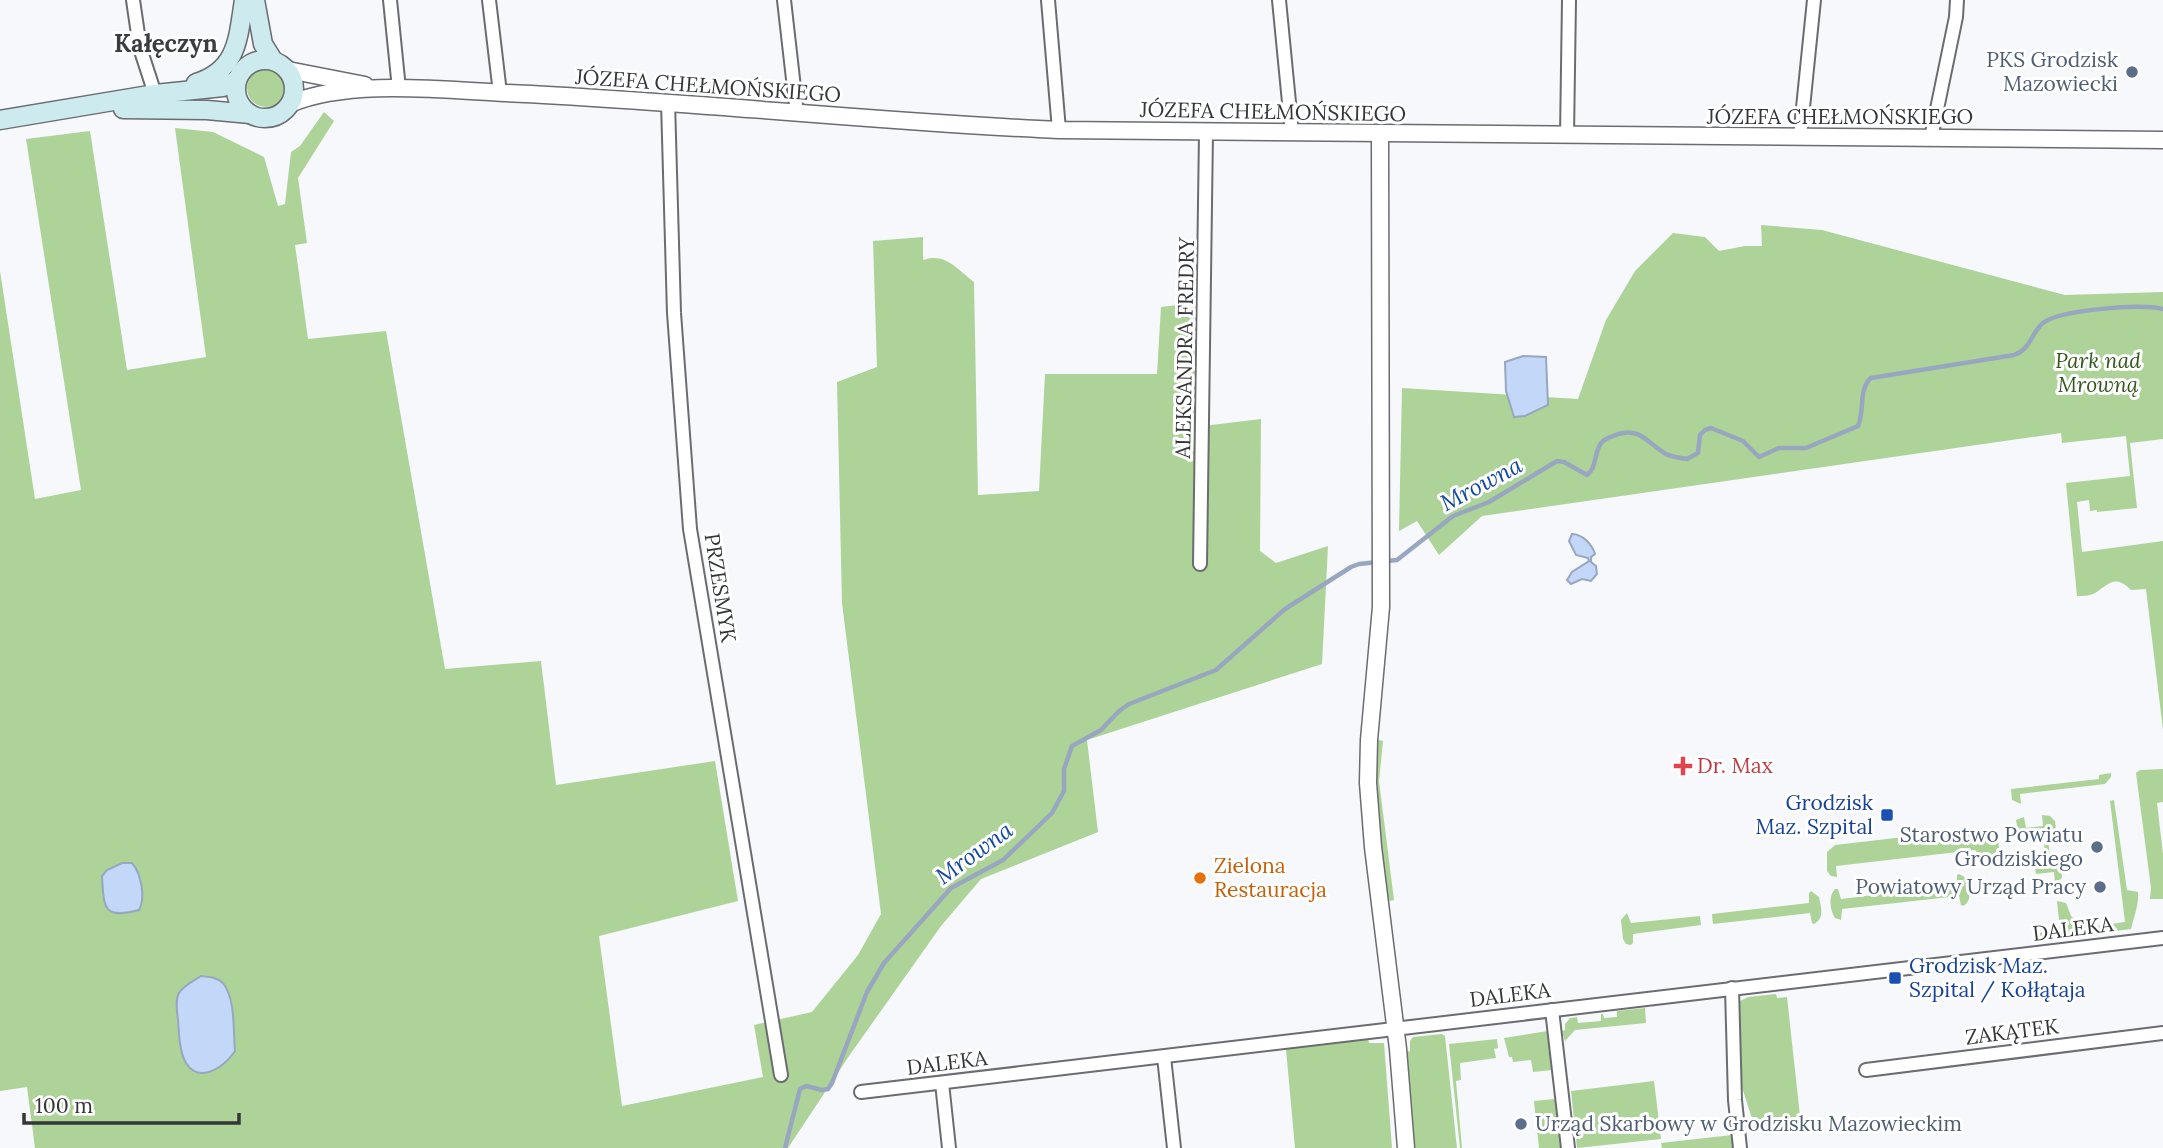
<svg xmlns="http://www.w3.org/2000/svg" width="2163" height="1148" font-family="Lora,serif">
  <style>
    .green { fill: #add399 }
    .water { fill: #c3d7f9; stroke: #98a7bf; stroke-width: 2 }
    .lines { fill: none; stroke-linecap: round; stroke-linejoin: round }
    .stream { stroke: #98a7bf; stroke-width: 4.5 }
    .minor-casing { stroke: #6a6c6f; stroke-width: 16 }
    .tertiary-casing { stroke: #6a6c6f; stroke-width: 19 }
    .secondary-casing { stroke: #6a6c6f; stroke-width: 21 }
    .minor { stroke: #fff; stroke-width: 12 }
    .tertiary { stroke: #fff; stroke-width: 16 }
    .secondary { stroke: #cdeaef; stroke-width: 18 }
    .service-dot { fill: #5c6f8a; stroke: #fff; stroke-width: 2.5 }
    .health-dot { fill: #e0444e; stroke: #fff; stroke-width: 2.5 }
    .transit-dot { fill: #1a4fb4; stroke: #fff; stroke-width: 2.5 }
    .food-dot { fill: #e8710a; stroke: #fff; stroke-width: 2.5 }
    .labels { text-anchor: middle; stroke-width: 6; stroke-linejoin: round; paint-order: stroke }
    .service-label { font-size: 21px; fill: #4e5e75; stroke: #fff; text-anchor: end }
    .street-label { font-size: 21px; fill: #353637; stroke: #fff }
    .park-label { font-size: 21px; font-style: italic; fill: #35581e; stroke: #fff }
    .health-label { font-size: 21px; fill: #be3a42; stroke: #fff; text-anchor: start }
    .transit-label { font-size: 21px; fill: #164399; stroke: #fff; text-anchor: end }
    .food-label { font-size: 21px; fill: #c56008; stroke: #fff; text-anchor: start }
    .water-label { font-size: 23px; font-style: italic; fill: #1348a4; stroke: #fff }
    .quarter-label { font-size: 24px; font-weight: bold; fill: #3c3d40; stroke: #fff }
  </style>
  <rect width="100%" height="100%" fill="#f6f8fc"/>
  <g class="green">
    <circle cx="266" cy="88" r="19"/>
    <path d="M324,112L334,121L298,178L307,243L295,245L308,339L386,331L445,669L541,661L556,785L715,761L738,901L599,936L622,1106L763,1077L754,1025L812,1012L858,955L881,914L842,603L837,382L877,367L873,241L923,237V260C945,252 957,269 974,282L978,495L1039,491L1045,374H1157L1161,307L1194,303L1195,427L1261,419L1260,551L1276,563L1328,546L1322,664L1087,740L1098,832L981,879L941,926L849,1056L788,1148H35L27,1087L0,1091V271L35,499L81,490L26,139L90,131L127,370L206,357L175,128L213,132L264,157L278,206L285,204L291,152L300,146Z"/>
    <path d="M1761,225L1822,230L2065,295L2163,292V439L2130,443L2137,508L2097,512V510L2090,511L2089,500L2077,502L2082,552L2163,541V730L2146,589L2131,590C2115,574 2109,584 2095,593C2090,596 2083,596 2077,596L2066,483L2130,476L2126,436L2062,443L2061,433L1482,516L1439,555L1417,521L1399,531L1402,388L1578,399L1606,320L1635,271L1673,233L1705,237L1719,251L1745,246H1762Z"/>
    <polygon points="1379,740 1383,741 1379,781 1394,900 1390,901 1387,898 1376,804 1376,742"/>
    <polygon points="2163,769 2163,802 2157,803 2163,854 2163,899 2150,899 2151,888 2136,773 2140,770"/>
    <polygon points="2111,773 2111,777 2105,784 2020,794 2021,804 2012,800 2011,789 2099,779 2099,775"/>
    <path d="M2114,800L2127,890L2138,892C2139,905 2134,916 2131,929L2084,935L2083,925L2090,927L2125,922L2110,801Z"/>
    <polygon points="2042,815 2050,816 2055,821 2056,829 2047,831 2051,865 2061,864 2062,878 2055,883 2054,872 2036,874 2035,868 2047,866 2042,829 2018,832 2016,820 2024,817 2026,828 2043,826"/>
    <polygon points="1982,828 1997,833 2000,855 1994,858 1982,859 1975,850 1836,866 1837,877 1831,876 1827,871 1827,852 1835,845"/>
    <path d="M1959,874L1968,879C1969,889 1973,901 1963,906L1961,905L1959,896L1842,909L1841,920L1835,918C1830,910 1828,896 1835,889H1838L1841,899L1957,885V875Z"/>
    <path d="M1811,891L1819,897C1821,907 1825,918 1814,924L1812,923L1810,913L1713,924L1712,914L1809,903V893Z"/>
    <polygon points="2057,901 2066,903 2071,916 2079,923 2081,936 2040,940 2033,934 2060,929"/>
    <polygon points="1627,913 1631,923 1700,916 1701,925 1633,934 1633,943 1631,945 1626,944 1623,939 1621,920"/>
    <polygon points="1776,994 1777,998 1787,997 1801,1125 1756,1131 1740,1081 1736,1003 1748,997"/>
    <polygon points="1645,1008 1646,1023 1575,1030 1565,1041 1566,1045 1562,1031 1565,1030 1565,1024 1570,1018 1577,1017 1578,1023 1601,1021 1601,1014 1603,1014 1604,1018 1617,1017 1617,1011"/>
    <polygon points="1548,1031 1552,1070 1533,1072 1531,1060 1513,1062 1512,1057 1509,1057 1504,1038"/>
    <polygon points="1442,1034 1445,1036 1457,1148 1413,1148 1405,1052 1410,1051 1410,1041 1413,1037"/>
    <polygon points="1368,1038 1369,1043 1384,1043 1392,1148 1295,1148 1286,1049"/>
    <polygon points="1497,1039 1498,1048 1494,1049 1496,1058 1460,1063 1461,1080 1456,1081 1462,1148 1460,1148 1449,1044"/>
    <polygon points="1654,1081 1661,1139 1577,1148 1571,1091"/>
    <polygon points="1554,1099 1557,1101 1562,1148 1539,1148 1534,1101"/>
    <polygon points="1732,1135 1733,1148 1662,1148 1661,1143"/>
  </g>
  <g class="water">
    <polygon points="1523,356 1546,357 1548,405 1525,416 1514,417 1506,391 1505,362"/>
    <path d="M1572,534C1582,534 1592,544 1595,554L1591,557V562L1596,566L1597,574L1591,581L1582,579L1571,584L1567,580L1572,572L1589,561L1588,558L1576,555L1569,541Z"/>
    <path d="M122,863H132C141,873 146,898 139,910C103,919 104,909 102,876L107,870Z"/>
    <path d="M201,976C209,977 217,977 223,983C236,1000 233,1031 235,1051C225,1066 200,1085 186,1063C179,1051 179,1032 178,1020C177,1011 175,1000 179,993C184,985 194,981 201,976Z"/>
  </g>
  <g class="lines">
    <path class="stream" d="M785,1148L800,1089L806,1086L822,1090L828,1089L832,1083L867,992L884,963L951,888L1003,860L1052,813L1064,791V769L1072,746L1101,730L1119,711L1129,704L1216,670L1285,609L1351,567L1359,564L1397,560L1453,516L1489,502L1557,461L1564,462L1587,475C1598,467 1593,450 1603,441C1607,438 1613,436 1618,434C1641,427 1648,444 1666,454C1672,457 1680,458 1687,459L1698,453L1700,435L1705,430L1711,428L1743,441L1759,457L1779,448H1806L1858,426C1865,410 1858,389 1871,378L2014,355C2031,349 2031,333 2043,323C2059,310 2143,303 2163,309"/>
    <g class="minor-casing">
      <g id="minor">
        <polyline points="133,0 140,48 155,94"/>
        <polyline points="390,0 399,89"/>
        <polyline points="489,0 500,93"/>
        <polyline points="784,0 797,114"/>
        <polyline points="1048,0 1059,130"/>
        <polyline points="1279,0 1292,133"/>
        <polyline points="668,102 674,313 690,529 781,1075"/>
        <polyline points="1567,136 1569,0"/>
        <polyline points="1800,137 1814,0"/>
        <polyline points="1931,138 1956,17 1957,0"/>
        <polyline points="1200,564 1206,132"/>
        <polyline points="1732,988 1735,1100 1740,1148"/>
        <polyline points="1552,1010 1568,1148"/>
        <polyline points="1164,1057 1174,1148"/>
        <polyline points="1866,1070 2163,1033"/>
        <polyline points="942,1083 949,1148"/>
        <polyline points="861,1092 2163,938"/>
      </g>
    </g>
    <g class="tertiary-casing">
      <g id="tertiary">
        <polyline points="288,70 365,85"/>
        <path d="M290,104C347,79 443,90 505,93C690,101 874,122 1059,130L2163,140"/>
        <polyline points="1380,135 1381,607 1369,740 1368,783 1373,847 1398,1049 1406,1148"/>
      </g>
    </g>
    <g class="secondary-casing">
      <g id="secondary">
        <polyline points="255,0 263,44 273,60"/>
        <circle cx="265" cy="89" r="29"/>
        <path d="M196,83C238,70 238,38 244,0"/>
        <polyline points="123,109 207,110 250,114"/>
        <polyline points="0,120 155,94 223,87 237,80"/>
      </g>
    </g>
    <use href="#minor" class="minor"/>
    <use href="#tertiary" class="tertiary"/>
    <use href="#secondary" class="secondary"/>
  </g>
  <g class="service-dot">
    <circle cx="2132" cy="72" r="7"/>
    <circle cx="2097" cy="847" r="7"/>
    <circle cx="2100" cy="887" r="7"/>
    <circle cx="1521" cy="1124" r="7"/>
  </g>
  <path class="health-dot" d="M1679.5 755.5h7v7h7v7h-7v7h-7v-7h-7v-7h7z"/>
  <g class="transit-dot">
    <rect x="1880" y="808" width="14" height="14" rx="3.5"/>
    <rect x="1888" y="971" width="14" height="14" rx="3.5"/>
  </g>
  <circle class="food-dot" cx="1200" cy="878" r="7"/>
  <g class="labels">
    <g class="service-label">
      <text x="2118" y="67">PKS Grodzisk<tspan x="2118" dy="24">Mazowiecki</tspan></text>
      <text x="2083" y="842">Starostwo Powiatu<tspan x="2083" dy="24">Grodziskiego</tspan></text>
      <text x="2086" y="894">Powiatowy Urząd Pracy</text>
      <text x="1535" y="1131" text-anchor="start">Urząd Skarbowy w Grodzisku Mazowieckim</text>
    </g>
    <g class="street-label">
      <text transform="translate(708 86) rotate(4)" y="7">JÓZEFA CHEŁMOŃSKIEGO</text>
      <text transform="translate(1273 112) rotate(1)" y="7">JÓZEFA CHEŁMOŃSKIEGO</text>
      <text x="1840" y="124">JÓZEFA CHEŁMOŃSKIEGO</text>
      <text transform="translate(1185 348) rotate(-89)" y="7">ALEKSANDRA FREDRY</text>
      <text transform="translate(720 588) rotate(81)" y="7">PRZESMYK</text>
      <text transform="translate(2073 929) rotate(-7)" y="7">DALEKA</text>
      <text transform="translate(1510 995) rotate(-7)" y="7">DALEKA</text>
      <text transform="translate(2012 1032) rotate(-7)" y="7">ZAKĄTEK</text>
      <text transform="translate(947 1063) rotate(-7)" y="7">DALEKA</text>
    </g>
    <g class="park-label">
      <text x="2098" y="368">Park nad<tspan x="2098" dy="24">Mrowną</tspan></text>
    </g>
    <g class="health-label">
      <text x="1697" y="773">Dr. Max</text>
    </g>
    <g class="transit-label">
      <text x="1873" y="810">Grodzisk<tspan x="1873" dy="24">Maz. Szpital</tspan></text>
      <text x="1909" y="973" text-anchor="start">Grodzisk Maz.<tspan x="1909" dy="24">Szpital / Kołłątaja</tspan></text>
    </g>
    <g class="food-label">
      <text x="1214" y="873">Zielona<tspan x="1214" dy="24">Restauracja</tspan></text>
    </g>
    <g class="water-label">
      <text transform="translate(1481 484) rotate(-28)" y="8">Mrowna</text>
      <text transform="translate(974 853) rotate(-36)" y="8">Mrowna</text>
    </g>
    <g class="quarter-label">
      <text x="166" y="52">Kałęczyn</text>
    </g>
  </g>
  <path d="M24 1113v10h215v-10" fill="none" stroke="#353637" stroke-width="3.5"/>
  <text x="35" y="1113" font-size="21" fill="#353637" stroke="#ffffff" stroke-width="5" paint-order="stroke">100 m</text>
</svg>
